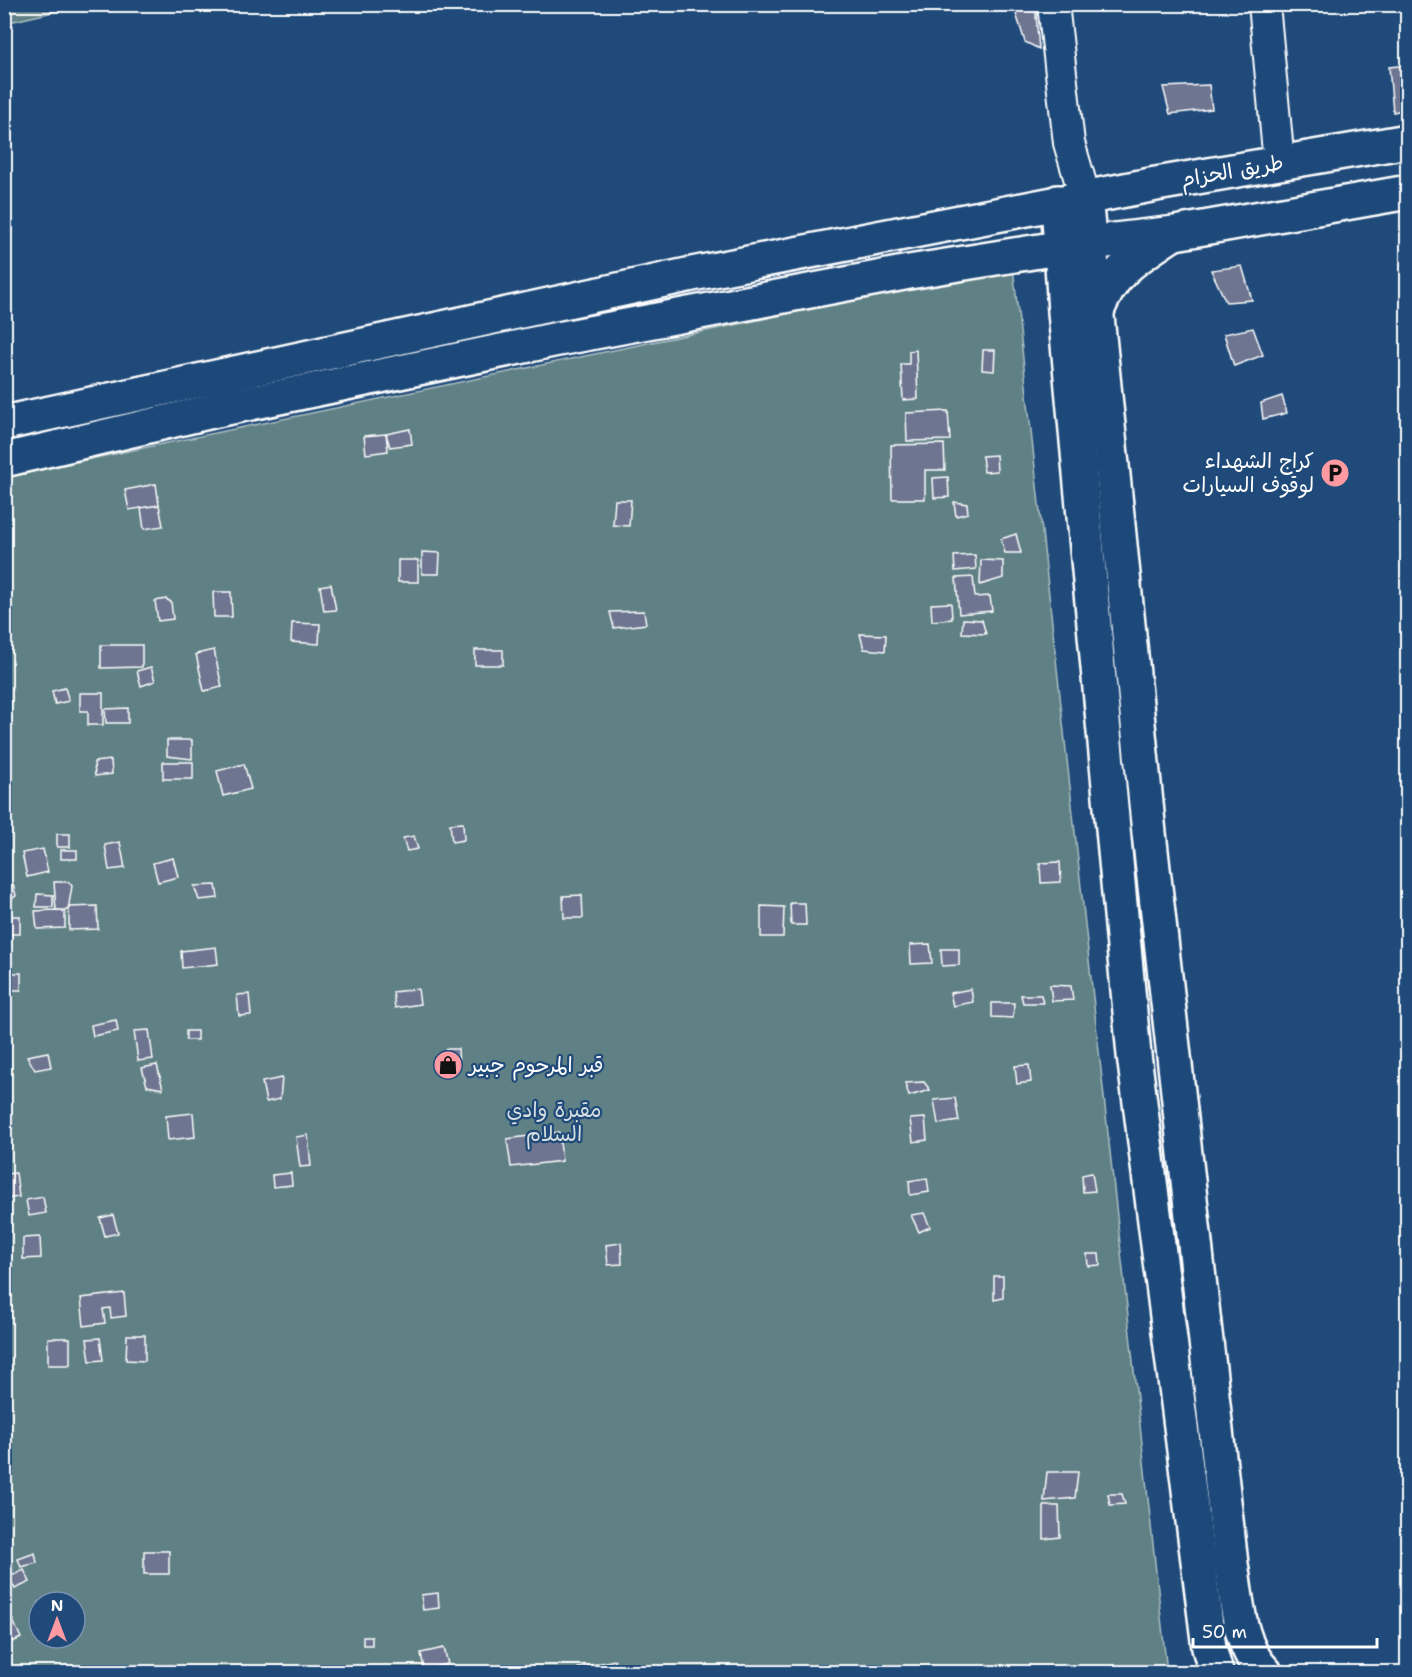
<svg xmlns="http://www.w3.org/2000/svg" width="1412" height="1677" font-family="'Shantell Sans','Playpen Sans Arabic',sans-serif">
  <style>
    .green { fill: #5e8084; stroke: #aec0c2; stroke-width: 1.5; fill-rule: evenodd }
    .building { fill: #6d7490; stroke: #fff; stroke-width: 1.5 }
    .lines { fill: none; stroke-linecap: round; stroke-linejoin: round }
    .street-casing { stroke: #fff; stroke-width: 34 }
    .secondary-casing { stroke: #fff; stroke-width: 38 }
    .street { stroke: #1f4a7a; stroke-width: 30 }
    .secondary { stroke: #1f4a7a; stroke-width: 33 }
    .labels { text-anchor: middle; stroke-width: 4.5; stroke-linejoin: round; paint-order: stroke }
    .street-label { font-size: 21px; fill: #fff; stroke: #1f4a7a }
    .poi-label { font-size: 21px; fill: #fff; stroke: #1f4a7a; text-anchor: end }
    .park-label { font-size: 21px; fill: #d7dfe0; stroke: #1f4a7a }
  </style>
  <rect width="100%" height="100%" fill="#1f4a7a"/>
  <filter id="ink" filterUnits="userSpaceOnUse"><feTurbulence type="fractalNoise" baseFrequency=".0167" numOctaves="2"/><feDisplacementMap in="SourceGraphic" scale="12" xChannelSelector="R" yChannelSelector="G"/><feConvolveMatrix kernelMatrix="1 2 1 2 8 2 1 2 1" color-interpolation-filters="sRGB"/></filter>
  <g filter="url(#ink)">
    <g class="green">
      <polygon points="4,5 84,4 84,5 5,23"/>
      <path d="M1013,267L1167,1672H5L4,477ZM39,1602H75V1638H39Z"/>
    </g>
    <g class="building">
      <polygon points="1013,4 1035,4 1039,49 1025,42"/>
      <polygon points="1408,65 1408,109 1393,112 1389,67"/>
      <polygon points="1209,85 1212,109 1170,114 1163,87"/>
      <polygon points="1242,266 1252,300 1226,302 1211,270"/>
      <polygon points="1253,328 1263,355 1234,366 1224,334"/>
      <polygon points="916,350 918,399 903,400 901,364 909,364 909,351"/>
      <polygon points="983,350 995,350 994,371 982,370"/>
      <polygon points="1282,396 1287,413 1263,419 1261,403"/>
      <polygon points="948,411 950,440 907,441 906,413"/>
      <polygon points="410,429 412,444 390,447 386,434"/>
      <polygon points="386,434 388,451 366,454 364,436"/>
      <polygon points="944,444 945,470 925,470 925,499 892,499 891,445"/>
      <polygon points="996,455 997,471 984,472 982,456"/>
      <polygon points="948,477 949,497 934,498 933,478"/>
      <polygon points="156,484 159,505 129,510 125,490"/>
      <polygon points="615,500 631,500 629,526 613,525"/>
      <polygon points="954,502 967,504 968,513 956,516"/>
      <polygon points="159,505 163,526 144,529 141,508"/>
      <polygon points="1016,534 1021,553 1005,553 1001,539"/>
      <polygon points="422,552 440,553 439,574 422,574"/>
      <polygon points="975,555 976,569 955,571 954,556"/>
      <rect x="398" y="560" width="20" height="22"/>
      <polygon points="981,560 1003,561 1003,578 980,585"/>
      <polygon points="973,577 975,597 990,596 992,611 959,614 956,578"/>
      <polygon points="331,584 336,610 324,611 320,586"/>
      <polygon points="213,592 231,592 232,617 214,617"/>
      <polygon points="166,599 171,602 173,619 158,621 155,601"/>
      <polygon points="951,603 952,619 932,621 931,604"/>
      <polygon points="644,611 646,624 614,628 610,612"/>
      <polygon points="963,619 982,620 986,634 962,633"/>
      <polygon points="292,623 320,624 319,644 291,642"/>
      <polygon points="860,634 886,635 885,651 864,649"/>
      <polygon points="101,645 142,645 142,667 101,668"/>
      <polygon points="214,650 222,687 204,691 196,654"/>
      <rect x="475" y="650" width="28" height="15"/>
      <polygon points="151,667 155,681 141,686 137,671"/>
      <polygon points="65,688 69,701 55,704 52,691"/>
      <polygon points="80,693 103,693 103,725 88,725 88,711 80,711"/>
      <polygon points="128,708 128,723 106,723 105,709"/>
      <polygon points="167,740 192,740 192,759 167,756"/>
      <polygon points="111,760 112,774 95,776 94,762"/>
      <rect x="163" y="762" width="30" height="17"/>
      <polygon points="244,764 251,789 223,796 217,771"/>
      <polygon points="463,823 464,840 452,842 450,824"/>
      <rect x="57" y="834" width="13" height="13"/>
      <polygon points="414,836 418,849 407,851 403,838"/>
      <polygon points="120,842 125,868 109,870 105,845"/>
      <polygon points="43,849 48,872 27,877 22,853"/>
      <rect x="61" y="850" width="16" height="9"/>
      <polygon points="173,858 178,877 158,882 153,863"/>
      <polygon points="1060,862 1061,882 1041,883 1040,863"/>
      <polygon points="54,882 69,882 72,886 68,910 56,910"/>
      <polygon points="13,884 16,896 5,903 4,885"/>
      <polygon points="216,885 218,898 199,900 194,886"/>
      <polygon points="37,894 53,895 53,907 36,907"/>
      <polygon points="582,895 583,918 564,918 563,896"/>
      <polygon points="790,903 805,903 806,925 791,925"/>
      <polygon points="97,906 98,929 69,930 69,907"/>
      <polygon points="761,906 784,907 783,937 761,937"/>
      <polygon points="56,910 65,912 65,928 37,929 35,911"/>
      <rect x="4" y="916" width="16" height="18"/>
      <polygon points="930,944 932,963 911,964 910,945"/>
      <polygon points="216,947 218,964 182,968 181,951"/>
      <polygon points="941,949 959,949 959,965 942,966"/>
      <rect x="4" y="973" width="17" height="17"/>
      <polygon points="1050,985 1071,986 1073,1000 1052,1001"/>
      <polygon points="418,989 420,1004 395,1008 393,992"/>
      <polygon points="971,989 973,1002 953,1006 950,993"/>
      <polygon points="249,994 251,1015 239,1016 237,995"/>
      <polygon points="1021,995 1041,995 1043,1003 1023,1003"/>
      <polygon points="992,1003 1014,1003 1013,1018 992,1017"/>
      <polygon points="116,1020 118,1031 93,1036 91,1025"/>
      <polygon points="149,1030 153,1059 138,1061 134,1031"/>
      <rect x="186" y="1031" width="11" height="9"/>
      <polygon points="446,1049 458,1049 459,1068 447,1068"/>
      <polygon points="48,1052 51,1067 35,1070 27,1056"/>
      <polygon points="157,1065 163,1089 147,1086 142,1068"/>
      <polygon points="1029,1065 1031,1082 1017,1084 1015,1066"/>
      <polygon points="282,1078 280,1099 266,1102 262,1082"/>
      <polygon points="924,1082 930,1090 909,1096 905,1083"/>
      <polygon points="955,1098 959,1121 938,1124 934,1100"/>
      <polygon points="193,1113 195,1137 168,1140 166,1116"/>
      <polygon points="925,1118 927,1140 913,1142 910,1119"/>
      <polygon points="559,1132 562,1161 511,1167 507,1139"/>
      <polygon points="308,1135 311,1166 300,1167 296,1137"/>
      <polygon points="16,1173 19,1197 4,1199 4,1174"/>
      <polygon points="291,1173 292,1185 273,1187 272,1175"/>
      <polygon points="1092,1173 1095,1191 1083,1192 1082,1175"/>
      <polygon points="927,1178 929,1192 910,1195 909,1181"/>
      <polygon points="43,1197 46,1213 29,1216 26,1200"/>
      <polygon points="924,1213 930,1227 919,1232 911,1215"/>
      <polygon points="113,1215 118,1233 105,1236 100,1218"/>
      <polygon points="40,1237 41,1258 23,1259 23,1238"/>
      <polygon points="621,1243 622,1264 608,1265 606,1245"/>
      <polygon points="1087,1254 1099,1254 1100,1265 1088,1266"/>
      <polygon points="994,1276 1003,1276 1003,1298 994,1300"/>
      <polygon points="124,1293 126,1316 111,1318 110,1308 103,1309 105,1323 84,1326 81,1298"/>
      <polygon points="127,1335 145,1335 145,1361 126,1360"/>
      <rect x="48" y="1338" width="22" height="27"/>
      <polygon points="100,1338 103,1360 90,1361 87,1339"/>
      <polygon points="1047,1472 1078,1472 1075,1498 1044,1501"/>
      <polygon points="1108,1494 1122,1494 1125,1504 1110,1505"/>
      <polygon points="1044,1506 1059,1506 1060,1537 1044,1539"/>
      <rect x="144" y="1551" width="25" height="23"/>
      <polygon points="35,1553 37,1563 21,1567 18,1559"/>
      <polygon points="24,1570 30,1582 15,1589 9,1577"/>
      <polygon points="438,1593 439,1608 423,1610 421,1595"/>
      <polygon points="10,1614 21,1638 12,1642 4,1625 4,1617"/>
      <rect x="363" y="1637" width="9" height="8"/>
      <polygon points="444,1648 448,1664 424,1669 421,1653"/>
      <polygon points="615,1660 614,1672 579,1672 578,1668"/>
      <polygon points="751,1669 751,1672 722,1672 722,1670"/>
    </g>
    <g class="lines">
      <g class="street-casing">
        <g id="street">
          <polyline points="1053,4 1069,143 1085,197"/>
          <polyline points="1264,4 1279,163"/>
        </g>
      </g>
      <g class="secondary-casing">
        <g id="secondary">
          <path d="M1085,197L1149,833L1231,1564C1237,1598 1238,1647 1265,1672"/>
          <polyline points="1058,202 1065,312 1134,1055 1209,1648 1216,1672"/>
          <path d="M1096,313C1114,269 1132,261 1169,236"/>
          <polyline points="4,423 692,274 1156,184 1408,141"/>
          <polyline points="4,460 217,410 553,340 909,272 1089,243 1175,233 1408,192"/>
        </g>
      </g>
      <use href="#street" class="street"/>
      <use href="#secondary" class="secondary"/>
    </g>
  </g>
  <defs>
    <g id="parking-disc" transform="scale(1.5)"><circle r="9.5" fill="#ff9aa2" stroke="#1f4a7a"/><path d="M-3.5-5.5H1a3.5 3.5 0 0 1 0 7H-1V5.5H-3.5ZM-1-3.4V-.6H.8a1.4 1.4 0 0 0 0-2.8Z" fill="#111"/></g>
    <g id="shop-disc" transform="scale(1.5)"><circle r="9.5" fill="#ff9aa2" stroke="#1f4a7a"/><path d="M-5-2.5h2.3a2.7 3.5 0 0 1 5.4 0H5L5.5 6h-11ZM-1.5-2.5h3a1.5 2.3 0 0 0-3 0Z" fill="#111"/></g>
  </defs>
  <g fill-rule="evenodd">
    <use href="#parking-disc" x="1335" y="473"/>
    <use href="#shop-disc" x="448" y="1065"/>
  </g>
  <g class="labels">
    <g class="street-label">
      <text transform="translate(1232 171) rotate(-10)" y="7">طريق الحزام</text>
    </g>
    <g class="poi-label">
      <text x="1314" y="468">كراج الشهداء<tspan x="1314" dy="24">لوقوف السيارات</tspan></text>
      <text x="469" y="1072" text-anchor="start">قبر المرحوم جبير</text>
    </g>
    <g class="park-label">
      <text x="554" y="1117">مقبرة وادي<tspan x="554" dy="24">السلام</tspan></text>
    </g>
  </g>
  <rect width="1412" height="1677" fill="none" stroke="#1f4a7a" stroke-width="24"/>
  <rect x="12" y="12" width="1388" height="1653" fill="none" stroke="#fff" stroke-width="2" filter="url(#ink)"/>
  <g transform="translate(57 1620)"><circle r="28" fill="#1f4a7a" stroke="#7992af" stroke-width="1.5"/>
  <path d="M0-4.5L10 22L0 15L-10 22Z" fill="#ff9aa2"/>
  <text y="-9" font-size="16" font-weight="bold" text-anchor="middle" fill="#ffffff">N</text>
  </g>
  <path d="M1193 1638v9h184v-9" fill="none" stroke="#ffffff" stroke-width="3"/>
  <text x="1202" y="1638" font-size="18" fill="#ffffff" stroke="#1f4a7a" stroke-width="4.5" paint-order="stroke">50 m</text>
</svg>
